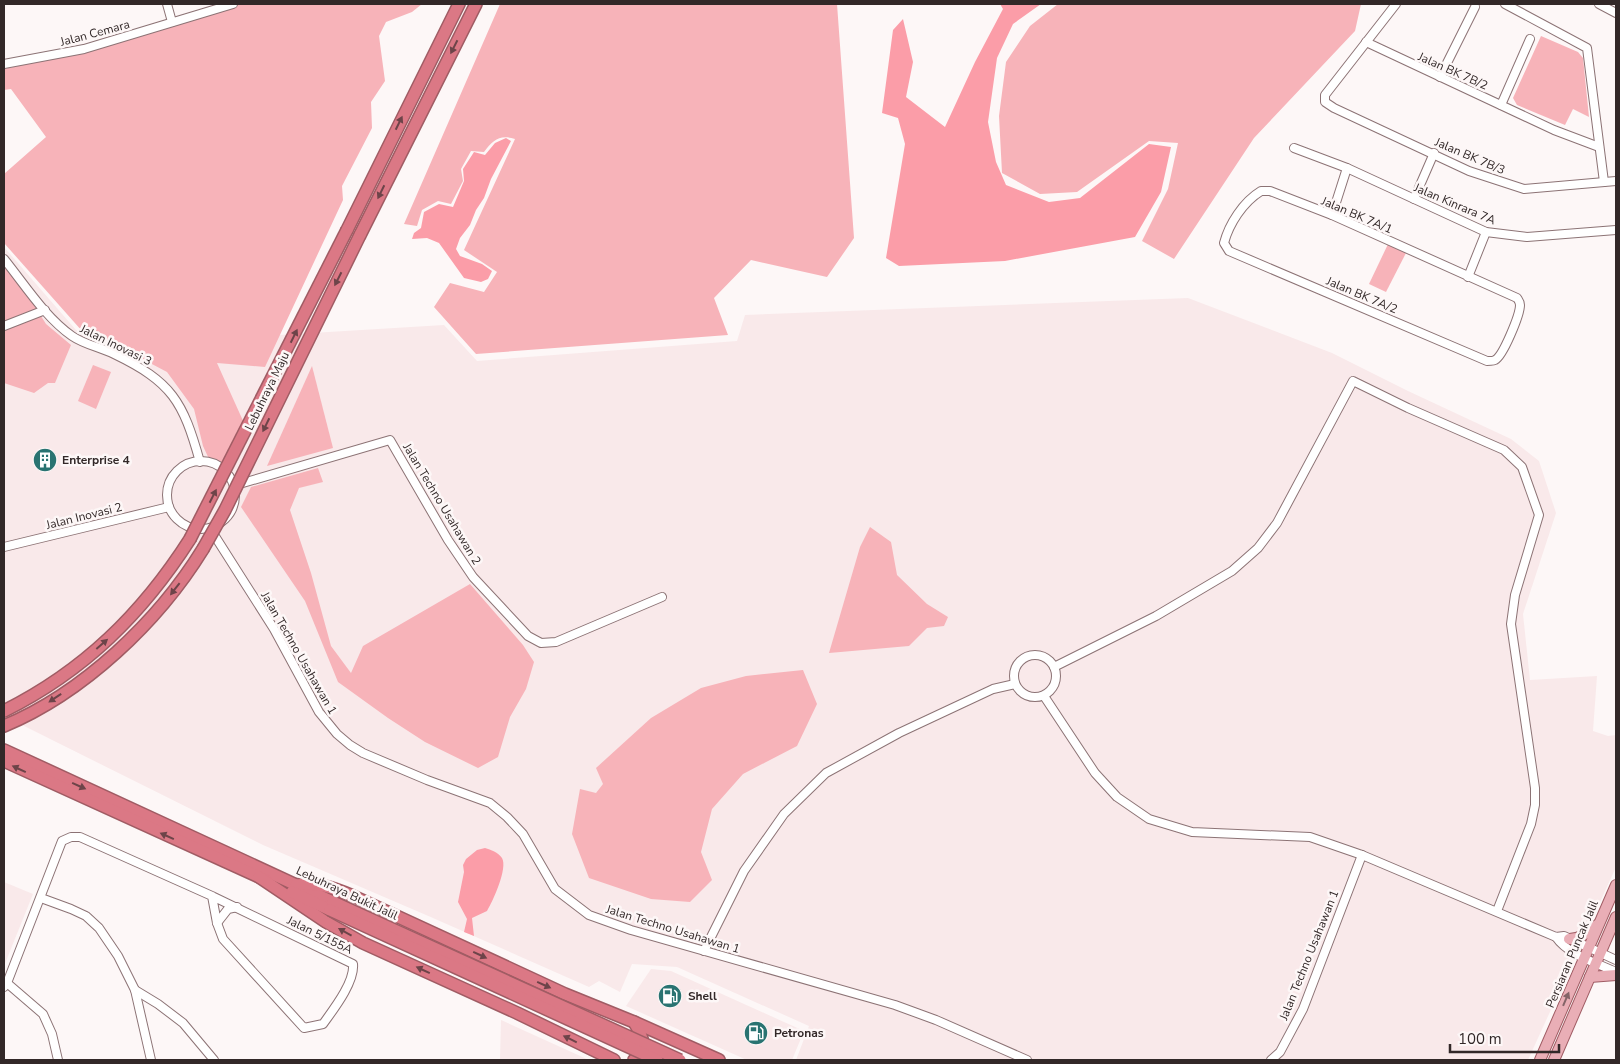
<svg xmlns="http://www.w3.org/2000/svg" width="1620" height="1064" font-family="'Nunito Sans',sans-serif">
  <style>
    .built { fill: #f9e9ea }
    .green { fill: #f7b3b9 }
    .water { fill: #fb9da8 }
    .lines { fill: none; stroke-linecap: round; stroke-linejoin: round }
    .minor-casing { stroke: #8c7375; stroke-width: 10 }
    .major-casing { stroke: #a05c64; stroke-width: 12 }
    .highway-casing { stroke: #a05c64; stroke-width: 14 }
    .minor { stroke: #fff; stroke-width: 8 }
    .major { stroke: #e9aeb6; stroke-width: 10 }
    .highway { stroke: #db7885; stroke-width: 11 }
    .highway-bridge-casing { stroke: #a05c64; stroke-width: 14; stroke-linecap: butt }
    .highway-bridge { stroke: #db7885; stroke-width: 11 }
    .oneway { fill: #6d4449 }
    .oneway2 { fill: #846468 }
    .labels { text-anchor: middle; stroke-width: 5; stroke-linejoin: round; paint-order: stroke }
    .street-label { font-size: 12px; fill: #322828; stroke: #fdf7f7 }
    .poi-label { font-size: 12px; font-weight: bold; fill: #322828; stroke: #fdf7f7; text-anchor: start }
  </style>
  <rect width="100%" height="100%" fill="#fdf7f7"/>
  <g class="built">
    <polygon points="4,247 76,330 230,338 444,325 477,361 737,341 745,315 1188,298 1332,353 1408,391 1511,439 1539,461 1556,513 1523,614 1530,680 1597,676 1593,731 1608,736 1616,735 1616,867 1528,1060 796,1060 809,1026 677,967 632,964 620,992 599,981 589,987 433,918 263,845 4,716"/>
    <polygon points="4,882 33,894 4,966"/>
    <polygon points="651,969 671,971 804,1031 792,1060 747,1060 626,1006"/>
    <polygon points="501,1020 589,1060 500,1060"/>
  </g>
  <g class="green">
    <polygon points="241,4 422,4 412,12 386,22 379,36 385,81 371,102 372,128 342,186 343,200 265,367 217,363 244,423 222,464 209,459 203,446 194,409 167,372 114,344 82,331 4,243 4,174 46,137 11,89 4,90 4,69 22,65"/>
    <path d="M500,4H837L854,238L827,277L751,260L714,298L728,335L476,354L434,307L450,283L484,292L497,272L464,250L515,139C500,134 493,140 484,152L471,151L461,169L463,181L451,204L438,201L422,210L417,226L404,224Z"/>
    <polygon points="1058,4 1361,4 1355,31 1254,138 1174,259 1142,241 1168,189 1178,143 1149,141 1077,192 1040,194 1002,173 999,116 1006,62 1030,26"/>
    <polygon points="1541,36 1578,52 1583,58 1589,117 1573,109 1565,125 1517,105 1513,98"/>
    <polygon points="1389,242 1407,251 1386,292 1369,284"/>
    <polygon points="4,266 24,289 46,324 71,345 55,383 48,383 34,393 4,383"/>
    <polygon points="93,365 111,372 96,409 78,401"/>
    <polygon points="312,366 333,448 267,466"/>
    <polygon points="318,468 323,482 299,488 290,510 311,573 331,646 351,673 363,646 470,584 523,645 534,662 526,689 510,717 498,757 478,768 425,742 388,718 338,682 305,601 241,507 251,487"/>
    <polygon points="870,527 891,542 897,575 927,604 948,617 944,626 927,628 909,646 829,653 860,547"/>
    <polygon points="803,670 817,704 797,746 743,774 712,809 701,852 712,880 690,902 651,899 589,878 572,834 580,789 596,793 603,784 596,768 651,718 701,688 746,676"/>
  </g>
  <g class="water">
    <polygon points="1000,4 1041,4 1013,24 997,58 988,122 996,162 1006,185 1049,202 1080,198 1149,144 1171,147 1161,192 1135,237 1005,261 899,266 886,258 905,144 898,118 882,113 893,30 903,19 913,62 906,97 945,127 975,62 1003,9"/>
    <polygon points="506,138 511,141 491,179 484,198 476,210 470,225 460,238 456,249 460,256 482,264 492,271 488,279 481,282 464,278 439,243 427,238 412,239 414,233 421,228 424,212 439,204 453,207 464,181 463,169 474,152 485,155 495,143"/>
    <path d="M485,848C491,850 498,852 502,858C508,868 493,901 487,911L472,918L474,936L464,932L467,919L458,902L464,872L463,865L466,859L477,850Z"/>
  </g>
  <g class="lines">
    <g class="minor-casing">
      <g id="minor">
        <polyline points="167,4 172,22"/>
        <polyline points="1396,4 1325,95 1325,102 1334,108 1469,171 1524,189 1616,181"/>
        <polyline points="1505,4 1587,48 1604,182"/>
        <polyline points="1599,4 1616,13"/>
        <polyline points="1366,42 1554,130 1599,147"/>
        <polyline points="4,64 84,49 233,4"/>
        <polyline points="1440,77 1475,7"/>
        <polyline points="1501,105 1530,39"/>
        <polyline points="1294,148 1347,168 1486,232 1527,237 1616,230"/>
        <path d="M1261,191H1270L1332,215L1517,298C1519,301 1520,302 1520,305C1520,315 1503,356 1495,360C1494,361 1488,361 1487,361L1229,251L1224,243C1229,224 1243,202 1261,191Z"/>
        <polyline points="1414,199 1434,153"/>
        <polyline points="1332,215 1347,168"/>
        <path d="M4,259C25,285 45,317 72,336C85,345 100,347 114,354C172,382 183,401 200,462"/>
        <polyline points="1468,277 1486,232"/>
        <polyline points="4,326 45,310"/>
        <circle cx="201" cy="495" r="34"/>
        <polyline points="236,485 390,440 448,540 473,577 528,636 541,643 556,642 662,597"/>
        <polyline points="211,530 274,629 319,712 337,734 350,745 363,753 427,780 490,803 507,817 523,834 555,889 589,915 631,930 895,1005 936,1020 1027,1060"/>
        <polyline points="4,547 169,507"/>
        <circle cx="1035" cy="676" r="21"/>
        <polyline points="1054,667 1156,616 1232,571 1258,548 1277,523 1353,381 1408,408 1504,450 1522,467 1539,515 1515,595 1511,624 1535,788 1535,805 1531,824 1497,911"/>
        <polyline points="1044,696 1095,773 1117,797 1149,819 1192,832 1310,837 1362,855 1556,937 1564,936 1616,960"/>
        <polyline points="41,898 71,909 86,916 99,928 118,956 135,990 151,1060"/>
        <polyline points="217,923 228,909 237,907"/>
        <path d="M1556,937C1568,955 1597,963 1616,972"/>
        <polyline points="704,951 744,871 784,814 826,773 899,733 993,689 1015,684"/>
        <polyline points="7,983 43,1014 52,1034 58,1060"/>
        <path d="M4,987L7,983L62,841L71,837H80L212,896L353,964C355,982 333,1010 323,1024L304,1028L223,939L217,923L212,896"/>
        <polyline points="135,990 158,1004 183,1023 214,1060"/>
        <polyline points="1271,1060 1280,1052 1303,1009 1362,855"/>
      </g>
    </g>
    <g class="major-casing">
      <g id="major">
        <path d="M1569,939C1581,939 1588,932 1597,925"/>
        <polyline points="1590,977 1616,975"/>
        <polyline points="1540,1060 1616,885"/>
        <polyline points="1554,1060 1616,917"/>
      </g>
    </g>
    <g class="highway-casing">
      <g id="highway">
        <polyline points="347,230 459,4"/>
        <polyline points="360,235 476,4"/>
        <path d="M4,711C84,671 142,614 190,539"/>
        <path d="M4,726C83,693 158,622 203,549"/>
        <polyline points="4,750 333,902"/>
        <polyline points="4,761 266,880"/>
        <polyline points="259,877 326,922 363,943 517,1013 614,1060"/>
        <path d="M296,885C317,882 334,888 353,896L565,994L634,1022L719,1060"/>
        <polyline points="292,892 330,910"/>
        <path d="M634,1060C648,1047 643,1037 634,1022"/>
      </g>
    </g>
    <use href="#minor" class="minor"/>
    <use href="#major" class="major"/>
    <use href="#highway" class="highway"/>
    <g class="highway-bridge-casing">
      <g id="highway-bridge">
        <polyline points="190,539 347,230"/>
        <polyline points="203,549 225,510 360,235"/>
        <polyline points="333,902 680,1060"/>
        <polyline points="330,910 657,1060"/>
      </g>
    </g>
    <use href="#highway-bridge" class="highway-bridge"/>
  </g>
  <defs><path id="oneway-solid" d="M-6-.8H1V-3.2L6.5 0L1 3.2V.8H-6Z" transform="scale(1.25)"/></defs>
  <g class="oneway">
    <use href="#oneway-solid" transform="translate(454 47) rotate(117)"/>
    <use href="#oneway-solid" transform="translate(399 123) rotate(-64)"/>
    <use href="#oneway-solid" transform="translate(381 192) rotate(116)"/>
    <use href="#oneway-solid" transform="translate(338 279) rotate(117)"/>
    <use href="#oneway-solid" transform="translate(294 336) rotate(-64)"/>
    <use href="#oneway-solid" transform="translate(266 425) rotate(116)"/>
    <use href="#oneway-solid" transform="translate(213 496) rotate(-63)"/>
    <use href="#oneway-solid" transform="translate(175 589) rotate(128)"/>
    <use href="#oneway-solid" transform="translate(102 644) rotate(-41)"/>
    <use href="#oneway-solid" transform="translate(55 698) rotate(146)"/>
    <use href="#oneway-solid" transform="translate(19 769) rotate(-155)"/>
    <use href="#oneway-solid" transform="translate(79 786) rotate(24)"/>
    <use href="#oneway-solid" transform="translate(167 836) rotate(-156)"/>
    <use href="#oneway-solid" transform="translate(345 932) rotate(-151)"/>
    <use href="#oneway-solid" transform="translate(480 955) rotate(25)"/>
    <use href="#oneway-solid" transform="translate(423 970) rotate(-155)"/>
    <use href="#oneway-solid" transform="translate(544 985) rotate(24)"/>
    <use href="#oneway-solid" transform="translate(570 1039) rotate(-154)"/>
  </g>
  <use class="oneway2" href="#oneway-solid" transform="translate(1566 999) rotate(-67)"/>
  <defs>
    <g id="building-disc" transform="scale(1.25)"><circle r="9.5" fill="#297371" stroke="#fdf7f7"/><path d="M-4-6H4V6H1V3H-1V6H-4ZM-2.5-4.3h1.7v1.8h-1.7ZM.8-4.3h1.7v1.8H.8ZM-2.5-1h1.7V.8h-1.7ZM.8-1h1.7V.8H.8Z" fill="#fff"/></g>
    <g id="fuel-disc" transform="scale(1.25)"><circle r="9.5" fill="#297371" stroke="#fdf7f7"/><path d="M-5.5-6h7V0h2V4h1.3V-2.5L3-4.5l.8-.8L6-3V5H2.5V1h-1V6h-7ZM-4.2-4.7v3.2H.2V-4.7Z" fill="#fff"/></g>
  </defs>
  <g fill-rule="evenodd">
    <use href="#building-disc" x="45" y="460"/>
    <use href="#fuel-disc" x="670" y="996"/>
    <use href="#fuel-disc" x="756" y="1033"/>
  </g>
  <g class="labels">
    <g class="street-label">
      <text transform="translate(95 33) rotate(-15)" y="4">Jalan Cemara</text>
      <text transform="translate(1453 71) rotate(24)" y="4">Jalan BK 7B/2</text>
      <text transform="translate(1470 156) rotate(23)" y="4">Jalan BK 7B/3</text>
      <text transform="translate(1455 204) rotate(23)" y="4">Jalan Kinrara 7A</text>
      <text transform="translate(1357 215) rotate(23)" y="4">Jalan BK 7A/1</text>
      <text transform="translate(1362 295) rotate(23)" y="4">Jalan BK 7A/2</text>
      <text transform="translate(116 345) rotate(26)" y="4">Jalan Inovasi 3</text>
      <text transform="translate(267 391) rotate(-64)" y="4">Lebuhraya Maju</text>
      <text transform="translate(442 504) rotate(59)" y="4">Jalan Techno Usahawan 2</text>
      <text transform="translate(84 516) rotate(-14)" y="4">Jalan Inovasi 2</text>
      <text transform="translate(299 653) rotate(60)" y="4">Jalan Techno Usahawan 1</text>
      <text transform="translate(347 893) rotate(25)" y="4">Lebuhraya Bukit Jalil</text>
      <text transform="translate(673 929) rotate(17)" y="4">Jalan Techno Usahawan 1</text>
      <text transform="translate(320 935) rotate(26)" y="4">Jalan 5/155A</text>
      <text transform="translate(1572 954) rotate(-67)" y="4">Persiaran Puncak Jalil</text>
      <text transform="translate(1309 955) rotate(-68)" y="4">Jalan Techno Usahawan 1</text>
    </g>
    <g class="poi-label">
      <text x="62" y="464">Enterprise 4</text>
      <text x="688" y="1000">Shell</text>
      <text x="774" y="1037">Petronas</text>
    </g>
  </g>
  <rect width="1620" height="1064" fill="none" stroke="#322828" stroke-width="10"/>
  <path d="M1450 1044v8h109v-8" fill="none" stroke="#322828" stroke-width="2.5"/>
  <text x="1458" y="1044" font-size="15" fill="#322828" stroke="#fdf7f7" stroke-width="4" paint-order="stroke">100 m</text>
</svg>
